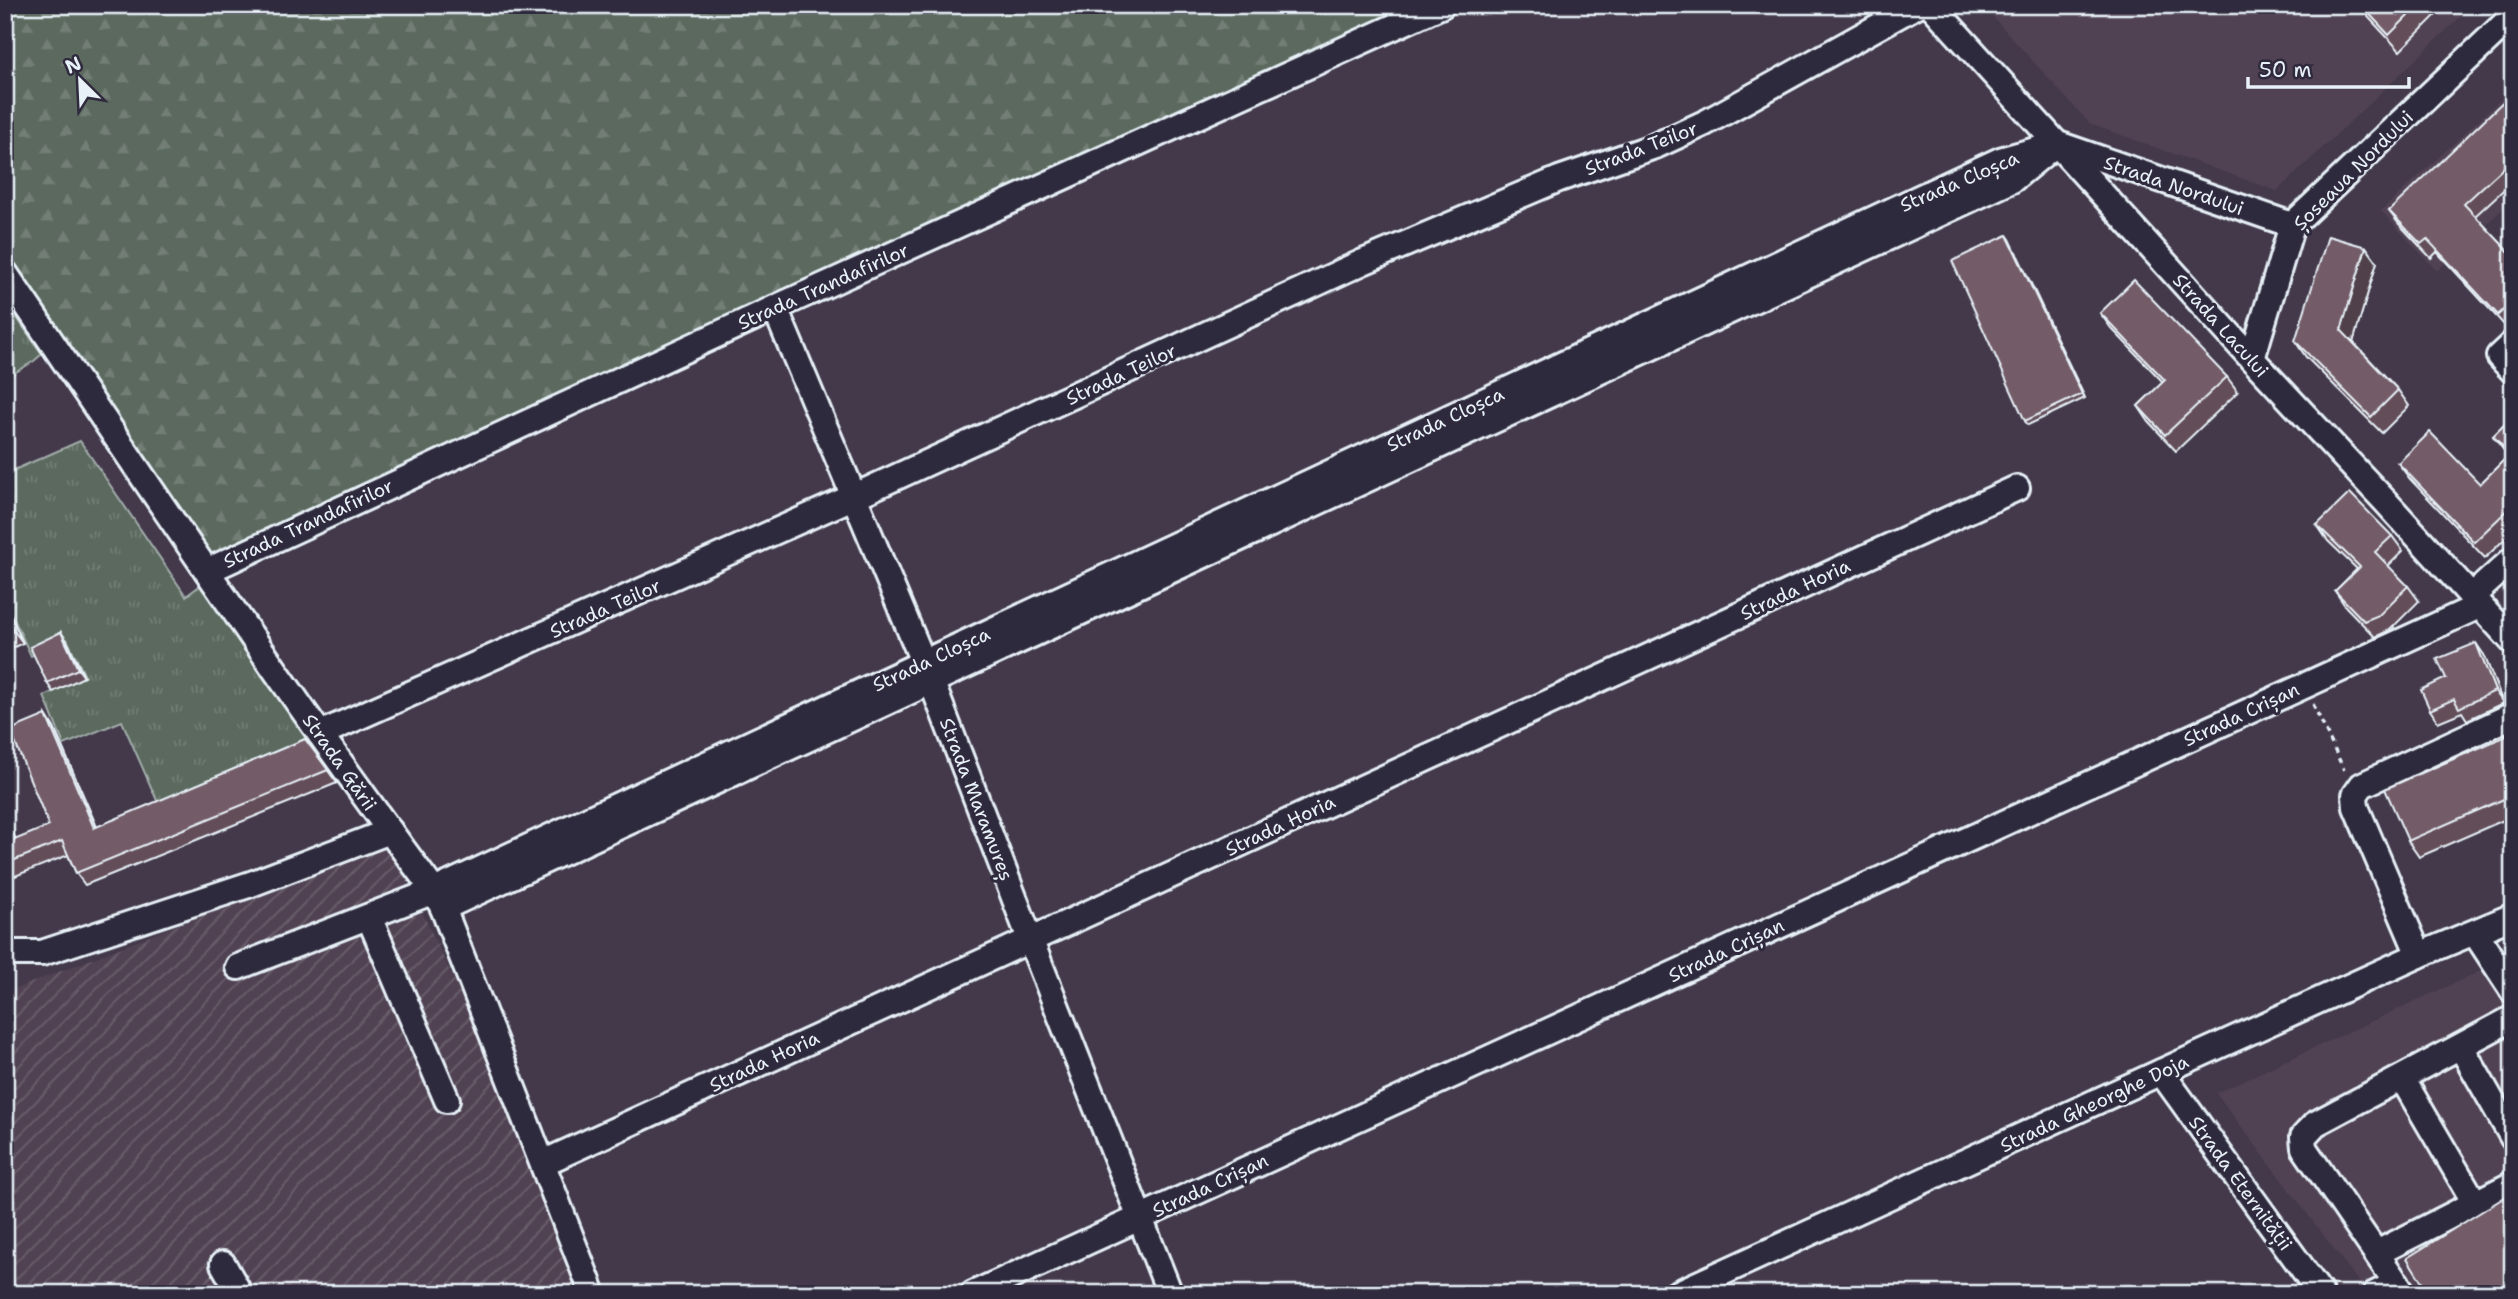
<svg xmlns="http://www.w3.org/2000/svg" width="2518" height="1299" font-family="'Shantell Sans',sans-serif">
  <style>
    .built { fill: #514353 }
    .industrial { fill: url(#industrial-furrows) }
    .grass { fill: url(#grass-tufts); stroke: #a2adab; stroke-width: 2 }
    .forest { fill: url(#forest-firs); stroke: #a2adab; stroke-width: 2 }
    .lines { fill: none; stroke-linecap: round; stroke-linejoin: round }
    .minor-casing { stroke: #e8f1f8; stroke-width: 30 }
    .path { stroke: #e8f1f8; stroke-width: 3.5; stroke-dasharray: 5 5; stroke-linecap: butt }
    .minor { stroke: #2f2a3d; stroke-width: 24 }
    .wall { fill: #634e59; stroke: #e8f1f8; stroke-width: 2 }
    .shaded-wall { fill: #504048; stroke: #e8f1f8; stroke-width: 2 }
    .building { fill: #735b67; stroke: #e8f1f8; stroke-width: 2 }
    .labels { text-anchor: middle; stroke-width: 6; stroke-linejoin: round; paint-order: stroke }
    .street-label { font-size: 19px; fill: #e8f1f8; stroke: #2f2a3d }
  </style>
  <defs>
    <pattern id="industrial-furrows" width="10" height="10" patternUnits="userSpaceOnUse" patternTransform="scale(1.75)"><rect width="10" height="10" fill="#514353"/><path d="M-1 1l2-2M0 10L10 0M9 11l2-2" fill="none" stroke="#6a5f6c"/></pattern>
    <pattern id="grass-tufts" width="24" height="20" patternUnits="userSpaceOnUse" patternTransform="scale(1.75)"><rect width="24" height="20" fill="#5b695e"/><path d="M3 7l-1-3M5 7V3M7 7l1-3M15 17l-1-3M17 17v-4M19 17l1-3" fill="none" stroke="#737f76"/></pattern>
    <pattern id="forest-firs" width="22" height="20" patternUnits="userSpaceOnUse" patternTransform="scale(1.75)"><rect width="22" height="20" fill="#5b695e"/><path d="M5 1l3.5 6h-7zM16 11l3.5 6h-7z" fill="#737f76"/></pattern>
  </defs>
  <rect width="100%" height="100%" fill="#43394a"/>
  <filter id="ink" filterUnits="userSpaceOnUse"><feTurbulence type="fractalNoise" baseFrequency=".0143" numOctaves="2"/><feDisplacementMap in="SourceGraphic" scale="14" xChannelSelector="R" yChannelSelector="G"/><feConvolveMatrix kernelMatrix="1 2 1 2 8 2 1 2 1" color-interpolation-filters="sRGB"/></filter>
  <g filter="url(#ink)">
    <g class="built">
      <polygon points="1982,5 2473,5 2277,191 2090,124"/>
      <polygon points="2513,88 2513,199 2437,271 2381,211"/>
      <polygon points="2513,956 2513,1294 2368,1294 2216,1093"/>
    </g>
    <polygon class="industrial" points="389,842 472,1018 540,1198 585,1294 5,1294 5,993"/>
    <g class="grass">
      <polygon points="5,301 42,354 34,361 8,377 5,376"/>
      <polygon points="80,441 186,596 201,585 317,746 162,812 122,721 64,745 44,696 85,676 67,639 31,656 5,600 5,474"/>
    </g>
    <polygon class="forest" points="5,5 1410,5 787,293 214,566 5,259"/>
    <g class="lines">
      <g class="minor-casing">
        <g id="minor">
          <polyline points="1931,5 2252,359 2386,502 2513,642"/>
          <polyline points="2061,145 2292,225"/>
          <path d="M5,273C146,481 284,690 434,891L443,908L593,1294"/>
          <polyline points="775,308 932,683 1030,939 1170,1294"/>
          <polyline points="2513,343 2499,356 2513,371"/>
          <polyline points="2252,359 2292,225 2513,16"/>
          <polyline points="207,571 775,308 1442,5"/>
          <polyline points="2471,597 2513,559"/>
          <polyline points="320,734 855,496 1363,262 1559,179 1655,146 1705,123 1917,5"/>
          <polyline points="443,908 2012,180 2046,152"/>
          <polyline points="369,917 447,1100"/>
          <polyline points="2475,933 2513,991"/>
          <polyline points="5,953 42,953 251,884 390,831"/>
          <polyline points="2419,955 2356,807 2355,795 2362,785 2513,715"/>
          <polyline points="238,967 434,891 2000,160 2057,144"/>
          <polyline points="2461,1047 2513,1138"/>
          <polyline points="2161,1072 2321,1294"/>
          <polyline points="2402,1078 2475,1203"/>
          <polyline points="543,1163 2017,488"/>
          <polyline points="2377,1253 2513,1184"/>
          <polyline points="223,1264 240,1294"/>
          <polyline points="973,1294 2479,606"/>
          <polyline points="1676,1294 2161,1072 2419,955 2513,916"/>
          <polyline points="2375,1294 2397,1283"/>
          <polyline points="2404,1294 2304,1148 2303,1137 2315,1124 2513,1018"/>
        </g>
      </g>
      <polyline class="path" points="2313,704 2344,770"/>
      <use href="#minor" class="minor"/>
    </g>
    <g class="wall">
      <polygon points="2357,5 2439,5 2442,9 2400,51"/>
      <polygon points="2513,98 2513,181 2475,216 2513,256 2513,323 2507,328 2437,252 2431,258 2399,224 2389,211"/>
      <polygon points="2007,235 2085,398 2028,425 2025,421"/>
      <polygon points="2366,247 2377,262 2353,342 2398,390 2409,406 2382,433 2306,357 2295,341"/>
      <polygon points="2100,313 2227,377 2238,392 2176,451 2149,422 2138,406 2163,382 2111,328"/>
      <polygon points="2513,416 2513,531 2485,558 2410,479 2398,463 2480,484 2508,456 2493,436"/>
      <polygon points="2317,525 2392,536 2403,551 2388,566 2408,586 2419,601 2390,630 2375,637 2346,607 2335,591 2357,569 2328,541"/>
      <polygon points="5,603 23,643 5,651"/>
      <polygon points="61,632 67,641 84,677 53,692 47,683"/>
      <polygon points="2484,655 2503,703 2467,720 2462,712 2438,722 2430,710 2446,678"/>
      <polygon points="46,715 54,728 97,827 305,739 337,783 85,885 76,873 68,855 5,880 5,813 16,840 49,826"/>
      <polygon points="2513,733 2513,816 2419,857 2408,841"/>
    </g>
    <g class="shaded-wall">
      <polygon points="2007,235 2010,239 2085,398 2082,394"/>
      <polygon points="2366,247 2377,262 2352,346 2341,330"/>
      <polygon points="5,603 23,643 14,631 5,610"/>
      <polygon points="61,632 67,641 84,677 78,669"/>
      <polygon points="2476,643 2484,655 2503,703 2495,691"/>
      <polygon points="46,715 54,728 102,841 94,828"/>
      <polygon points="5,813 21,854 12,841 5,823"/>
    </g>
    <g class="building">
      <polygon points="2361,5 2419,5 2389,35"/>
      <polygon points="2510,95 2513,98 2513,159 2464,204 2513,256 2513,301 2498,315 2427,239 2421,244 2389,211"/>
      <polygon points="2007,235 2082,394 2025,421 1952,261"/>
      <polygon points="2328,236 2366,247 2341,330 2398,390 2371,417 2295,341"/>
      <polygon points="2134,280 2227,377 2165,435 2138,406 2165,380 2100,313"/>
      <polygon points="2513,416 2513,505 2474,542 2398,463 2430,432 2480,484 2510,454 2493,436"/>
      <polygon points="2350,493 2392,536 2375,552 2408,586 2379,615 2364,621 2335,591 2360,567 2317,525"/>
      <polygon points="5,610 14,631 5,635"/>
      <polygon points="61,632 78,669 47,683 30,647"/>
      <polygon points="2476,643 2495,691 2459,708 2454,699 2430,710 2421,690 2446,678 2437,659"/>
      <polygon points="46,715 94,828 305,739 328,770 76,873 62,841 5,864 5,823 12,841 49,826 10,730"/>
      <polygon points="2513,733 2513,795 2408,841 2385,789"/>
      <polygon points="2513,1192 2513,1294 2429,1294 2407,1258"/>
    </g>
  </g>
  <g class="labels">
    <g class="street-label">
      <text transform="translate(1641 148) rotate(-21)" y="7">Strada Teilor</text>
      <text transform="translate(2353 170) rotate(-45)" y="7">Șoseaua Nordului</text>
      <text transform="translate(1959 181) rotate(-23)" y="7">Strada Cloșca</text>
      <text transform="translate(2174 185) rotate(19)" y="7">Strada Nordului</text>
      <text transform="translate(823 286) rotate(-24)" y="7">Strada Trandafirilor</text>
      <text transform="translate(2221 325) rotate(48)" y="7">Strada Lacului</text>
      <text transform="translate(1121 374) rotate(-25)" y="7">Strada Teilor</text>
      <text transform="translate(1445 419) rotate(-25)" y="7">Strada Cloșca</text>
      <text transform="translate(308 523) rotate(-25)" y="7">Strada Trandafirilor</text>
      <text transform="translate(1795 589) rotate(-25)" y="7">Strada Horia</text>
      <text transform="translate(605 608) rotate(-24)" y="7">Strada Teilor</text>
      <text transform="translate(931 659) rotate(-25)" y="7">Strada Cloșca</text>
      <text transform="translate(2241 714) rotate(-25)" y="7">Strada Crișan</text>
      <text transform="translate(340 762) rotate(55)" y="7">Strada Gării</text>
      <text transform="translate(977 799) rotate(69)" y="7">Strada Maramureș</text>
      <text transform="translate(1280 825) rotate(-25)" y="7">Strada Horia</text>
      <text transform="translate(1726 950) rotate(-25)" y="7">Strada Crișan</text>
      <text transform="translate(764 1061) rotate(-25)" y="7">Strada Horia</text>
      <text transform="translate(2094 1103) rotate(-25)" y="7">Strada Gheorghe Doja</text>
      <text transform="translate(2241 1183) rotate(54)" y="7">Strada Eternității</text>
      <text transform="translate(1210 1185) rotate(-25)" y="7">Strada Crișan</text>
    </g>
  </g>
  <rect width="2518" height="1299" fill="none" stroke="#2f2a3d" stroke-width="28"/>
  <rect x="14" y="14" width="2490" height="1271" fill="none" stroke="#e8f1f8" stroke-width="2.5" filter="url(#ink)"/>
  <g transform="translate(80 80) rotate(336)" stroke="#2f2a3d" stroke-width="5" paint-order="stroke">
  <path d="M0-5L12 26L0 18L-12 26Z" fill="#e8f1f8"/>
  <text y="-10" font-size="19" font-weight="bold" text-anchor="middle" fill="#e8f1f8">N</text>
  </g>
  <path d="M2248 77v10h161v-10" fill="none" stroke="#e8f1f8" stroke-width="3.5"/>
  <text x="2259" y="77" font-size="21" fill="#e8f1f8" stroke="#2f2a3d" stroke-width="5" paint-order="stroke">50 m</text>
</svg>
